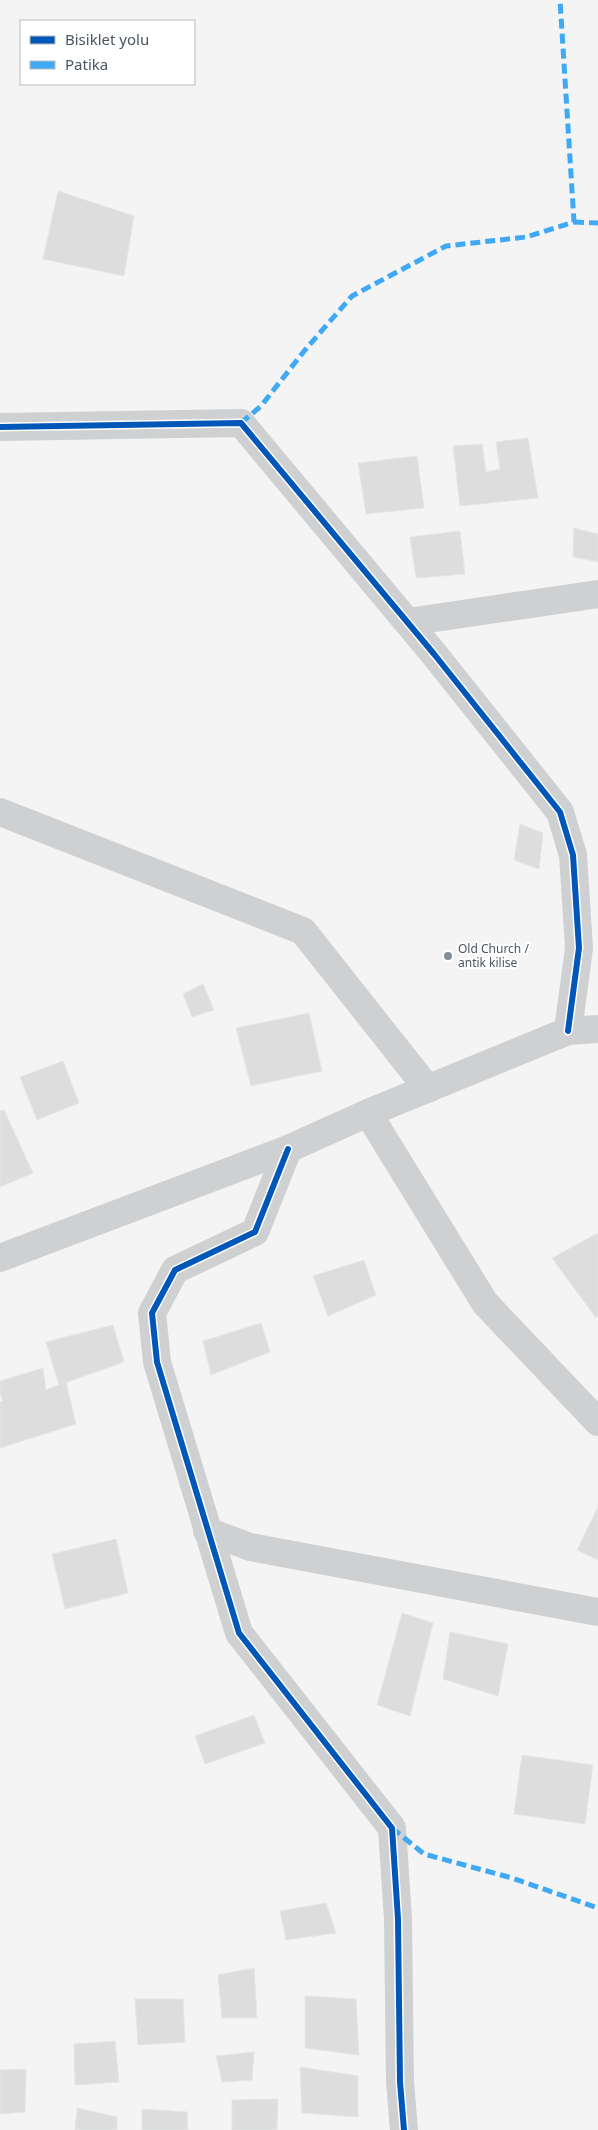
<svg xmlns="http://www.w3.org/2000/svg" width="598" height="2130" font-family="'Noto Sans',sans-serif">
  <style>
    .building { fill: #ddddde; stroke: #e5e6e7 }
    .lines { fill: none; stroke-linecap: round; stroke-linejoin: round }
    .minor { stroke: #ced0d2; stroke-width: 28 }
    .tertiary { stroke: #ced0d2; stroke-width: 28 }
    .quiet { stroke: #3fa9f5; stroke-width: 5; stroke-dasharray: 10 5; stroke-linecap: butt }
    .cycleway-casing { stroke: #fff; stroke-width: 9 }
    .cycleway { stroke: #0057b8; stroke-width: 6 }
    .poi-dot { fill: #868d94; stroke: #fff; stroke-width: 2 }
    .labels { text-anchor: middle; stroke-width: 4.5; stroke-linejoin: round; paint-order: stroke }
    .poi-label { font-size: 12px; fill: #4a5661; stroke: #fff; text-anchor: start }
  </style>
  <rect width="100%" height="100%" fill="#f4f4f4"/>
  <g class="building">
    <polygon points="58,191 134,216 124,276 43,259"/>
    <polygon points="528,438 538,498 460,506 453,446 482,444 486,472 500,469 496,442"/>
    <polygon points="417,456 424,508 366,514 358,463"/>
    <polygon points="574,528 598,534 598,562 573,557"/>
    <polygon points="460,531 465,574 416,578 410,537"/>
    <polygon points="520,824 543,833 539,869 514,860"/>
    <polygon points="203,984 214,1010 192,1017 183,994"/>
    <polygon points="309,1013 322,1071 251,1086 236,1028"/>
    <polygon points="63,1061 79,1103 37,1120 20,1077"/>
    <polygon points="4,1110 33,1173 0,1187 0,1111"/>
    <polygon points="598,1233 598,1316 596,1318 552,1258"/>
    <polygon points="364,1260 376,1295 328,1316 313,1276"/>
    <polygon points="261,1323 270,1352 211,1375 203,1341"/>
    <polygon points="113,1325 124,1362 59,1385 46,1342"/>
    <polygon points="43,1368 46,1390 66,1382 76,1424 0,1448 0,1402 3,1401 0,1394 0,1381"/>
    <polygon points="598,1507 598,1560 577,1550"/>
    <polygon points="116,1539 128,1593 65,1609 52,1554"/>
    <polygon points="402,1613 433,1623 410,1716 377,1705"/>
    <polygon points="450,1632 508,1644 498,1696 443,1679"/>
    <polygon points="254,1715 265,1743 205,1764 195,1736"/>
    <polygon points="522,1755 593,1765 585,1824 514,1814"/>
    <polygon points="326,1903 336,1933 286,1940 280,1911"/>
    <polygon points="254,1968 257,2018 222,2018 218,1975"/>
    <polygon points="305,1996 356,1999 359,2055 305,2048"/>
    <polygon points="135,1999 183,1999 185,2042 138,2045"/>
    <polygon points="115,2041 119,2082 75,2085 74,2044"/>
    <polygon points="254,2052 252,2080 222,2082 216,2056"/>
    <polygon points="300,2067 358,2076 358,2117 302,2113"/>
    <polygon points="26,2069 25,2112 0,2114 0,2070"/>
    <polygon points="278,2099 277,2130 232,2130 232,2100"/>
    <polygon points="77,2108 117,2117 117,2130 75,2130"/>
    <polygon points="142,2109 187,2112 188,2130 142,2130"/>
  </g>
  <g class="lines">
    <g class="minor">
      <polyline points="0,427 241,423 434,654 560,812 573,855 579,948 568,1031"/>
      <polyline points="408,622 598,594"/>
      <polyline points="0,812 303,931 428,1089"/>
      <polyline points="368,1113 485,1303 598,1422"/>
      <polyline points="288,1149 255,1232 175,1270 152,1313 157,1362 239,1633 392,1828 398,1919 400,2082 404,2130"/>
      <polyline points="207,1531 250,1547 598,1612"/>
    </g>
    <polyline class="tertiary" points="0,1258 288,1149 368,1113 568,1031 598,1029"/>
    <g class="quiet">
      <polyline points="574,222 598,223"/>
      <polyline points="241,423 261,406 305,350 352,296 446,246 526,237 574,222 560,0"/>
      <polyline points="392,1828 424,1854 512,1878 598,1908"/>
    </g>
    <g class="cycleway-casing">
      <g id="cycleway">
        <polyline points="0,427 241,423 434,654 560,812 573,855 579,948 568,1031"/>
        <polyline points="288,1149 255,1232 175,1270 152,1313 157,1362 239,1633 392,1828 398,1919 400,2082 404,2130"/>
      </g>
    </g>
    <use href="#cycleway" class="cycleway"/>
  </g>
  <circle class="poi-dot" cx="448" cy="956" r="5"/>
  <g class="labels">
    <g class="poi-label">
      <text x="458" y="953">Old Church /<tspan x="458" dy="14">antik kilise</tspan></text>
    </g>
  </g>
  <rect x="20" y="20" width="175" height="65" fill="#ffffff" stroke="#b7bbc0"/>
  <rect x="30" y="36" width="25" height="8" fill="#0057b8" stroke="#b7bbc0"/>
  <text x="65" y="45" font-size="15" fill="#4a5661">Bisiklet yolu</text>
  <rect x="30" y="61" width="25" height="8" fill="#3fa9f5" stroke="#b7bbc0"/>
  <text x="65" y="70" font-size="15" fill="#4a5661">Patika</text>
</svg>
